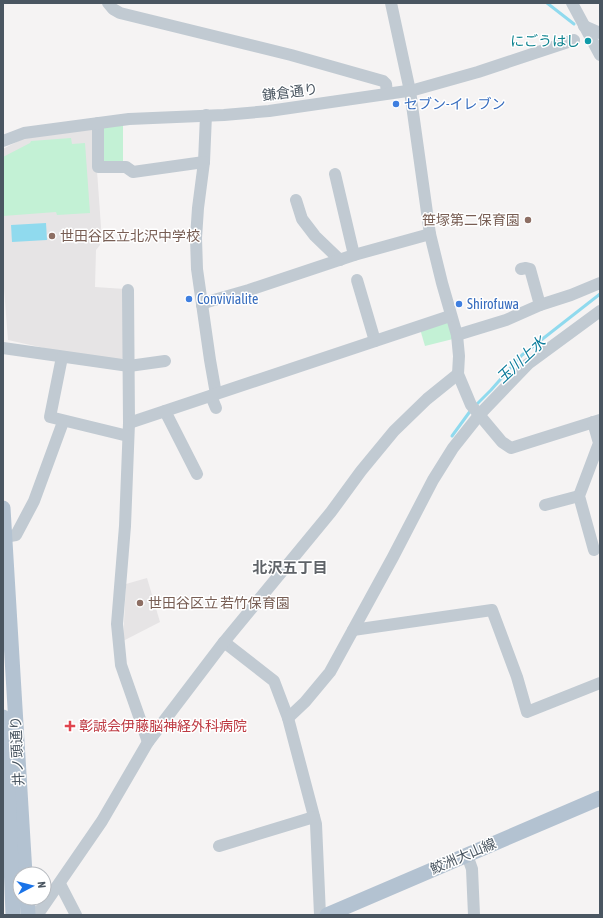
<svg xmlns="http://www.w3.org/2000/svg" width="603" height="918" font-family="'Asap Condensed','Noto Sans JP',sans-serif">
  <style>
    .education { fill: #e6e4e5 }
    .green { fill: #c3f1d5 }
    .water { fill: #90daee }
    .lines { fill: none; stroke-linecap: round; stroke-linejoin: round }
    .stream { stroke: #90daee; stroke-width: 3 }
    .minor { stroke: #c1cad2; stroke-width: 12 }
    .major { stroke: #b3c2d1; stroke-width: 15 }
    .culture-dot { fill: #0f9aa8; stroke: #fff; stroke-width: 1.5 }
    .shop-dot { fill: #3f7fe0; stroke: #fff; stroke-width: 1.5 }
    .education-dot { fill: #8d6e63; stroke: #fff; stroke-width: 1.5 }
    .health-dot { fill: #e0444e; stroke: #fff; stroke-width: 1.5 }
    .labels { text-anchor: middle; stroke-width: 3; stroke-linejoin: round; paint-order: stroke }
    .culture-label { font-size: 14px; fill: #0d838f; stroke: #fff; text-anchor: end }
    .street-label { font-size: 14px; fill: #4a5661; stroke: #fff }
    .shop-label { font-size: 14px; fill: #366cbe; stroke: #fff; text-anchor: start }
    .education-label { font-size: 14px; fill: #785e54; stroke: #fff; text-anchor: start }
    .health-label { font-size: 14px; fill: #be3a42; stroke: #fff; text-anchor: start }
    .water-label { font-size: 15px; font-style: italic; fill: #0c7c9b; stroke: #fff }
    .neighbourhood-label { font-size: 15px; font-weight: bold; fill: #5f6368; stroke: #fff }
  </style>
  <rect width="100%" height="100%" fill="#f5f3f3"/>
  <g class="education">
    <polygon points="94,129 101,227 100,245 96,250 95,287 125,289 124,357 121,360 62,352 8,340 3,276 3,149 24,138"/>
    <polygon points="147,578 160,622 123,641 126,584"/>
  </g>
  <g class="green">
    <polygon points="123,124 123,162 103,161 104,126"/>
    <polygon points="71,138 72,144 85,143 90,213 57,215 56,212 3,216 3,157 30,143 31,141"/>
    <polygon points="448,321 453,339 425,346 420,329"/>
  </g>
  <polygon class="water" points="46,223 47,240 12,242 11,225"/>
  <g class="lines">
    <g class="stream">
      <polyline points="547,3 574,24"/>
      <polyline points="475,406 491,390 522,355 600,294"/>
      <polyline points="452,436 471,410"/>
    </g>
    <g class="minor">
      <polyline points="108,3 113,9 120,13 291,55 383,81 386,84 387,93"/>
      <polyline points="391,3 410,91 430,234 442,283 457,335 459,356 458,374 471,405 502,442 511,448 600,420"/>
      <polyline points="572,3 600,55"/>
      <polyline points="584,26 600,33"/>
      <polyline points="206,115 204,162 198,208 196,238 197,269 210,360 216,394"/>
      <polyline points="98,123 98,167 126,167 133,172 204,162"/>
      <polyline points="3,141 24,133 129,119 224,115 269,111 414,90 478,72 574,40"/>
      <polyline points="335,174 354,255"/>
      <polyline points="296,200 302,219 315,236 340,260"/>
      <polyline points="521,269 526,268 530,269 540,305"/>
      <polyline points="357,280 375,341"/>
      <polyline points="128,290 129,423 125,526 117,624 121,665 148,742"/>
      <polyline points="202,305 207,302 249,290 354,255 430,234"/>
      <polyline points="457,335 506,320 540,305 571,295 600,283"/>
      <polyline points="3,348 129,366 165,361"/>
      <polyline points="62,357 50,417 128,436"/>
      <polyline points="211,396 216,408"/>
      <polyline points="165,411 197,474"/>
      <polyline points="593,422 599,443 579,496 594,550"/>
      <polyline points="129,423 450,316"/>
      <polyline points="545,505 579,496"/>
      <polyline points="4,537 16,535 34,501 63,422"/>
      <polyline points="353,630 492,610 517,677 527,712 600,683"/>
      <polyline points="224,642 274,681 288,718 316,824 320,915"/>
      <polyline points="288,718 305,702 330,672 393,557 433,480 453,448 480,414 528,364 600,311"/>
      <polyline points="219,846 314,817"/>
      <polyline points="467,855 472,869 474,915"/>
      <polyline points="60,884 76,915"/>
      <polyline points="28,912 40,911 102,821 148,742 224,642 331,512 361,471 394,431 427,399 458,374"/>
    </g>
    <g class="major">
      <polyline points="3,508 25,874"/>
      <polyline points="3,717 8,788 13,915"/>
      <polyline points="27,898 28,915"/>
      <polyline points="327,915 600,798"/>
    </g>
  </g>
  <circle class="culture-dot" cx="588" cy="41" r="4"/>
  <g class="shop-dot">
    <circle cx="396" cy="104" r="4"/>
    <circle cx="189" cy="299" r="4"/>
    <circle cx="459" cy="304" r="4"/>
  </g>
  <g class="education-dot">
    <circle cx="528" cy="220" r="4"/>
    <circle cx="52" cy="236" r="4"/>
    <circle cx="140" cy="603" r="4"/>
  </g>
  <path class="health-dot" d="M68 720h4v4h4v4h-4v4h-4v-4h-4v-4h4z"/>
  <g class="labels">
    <g class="culture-label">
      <text x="580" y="46">にごうはし</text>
    </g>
    <g class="street-label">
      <text transform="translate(290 92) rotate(-7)" y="5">鎌倉通り</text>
      <text transform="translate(17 751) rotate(-93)" y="5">井ノ頭通り</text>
      <text transform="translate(463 856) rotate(-23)" y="5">鮫洲大山線</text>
    </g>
    <g class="shop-label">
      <text x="404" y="109">セブン-イレブン</text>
      <text x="197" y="304">Convivialite</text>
      <text x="467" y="309">Shirofuwa</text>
    </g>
    <g class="education-label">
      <text x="520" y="225" text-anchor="end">笹塚第二保育園</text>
      <text x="60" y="241">世田谷区立北沢中学校</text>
      <text x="148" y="608">世田谷区立 若竹保育園</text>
    </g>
    <g class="health-label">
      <text x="79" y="731">彰誠会伊藤脳神経外科病院</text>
    </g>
    <g class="water-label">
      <text transform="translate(521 360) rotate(-43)" y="5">玉川上水</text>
    </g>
    <g class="neighbourhood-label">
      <text x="290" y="573">北沢五丁目</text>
    </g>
  </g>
  <rect width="603" height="918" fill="none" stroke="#4a5661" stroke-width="8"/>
  <g transform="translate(32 886) rotate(83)"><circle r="19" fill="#ffffff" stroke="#b7bbc0"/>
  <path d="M0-3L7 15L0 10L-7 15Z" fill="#1a73e8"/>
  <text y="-6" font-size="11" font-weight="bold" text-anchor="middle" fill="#4a5661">N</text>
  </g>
</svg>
